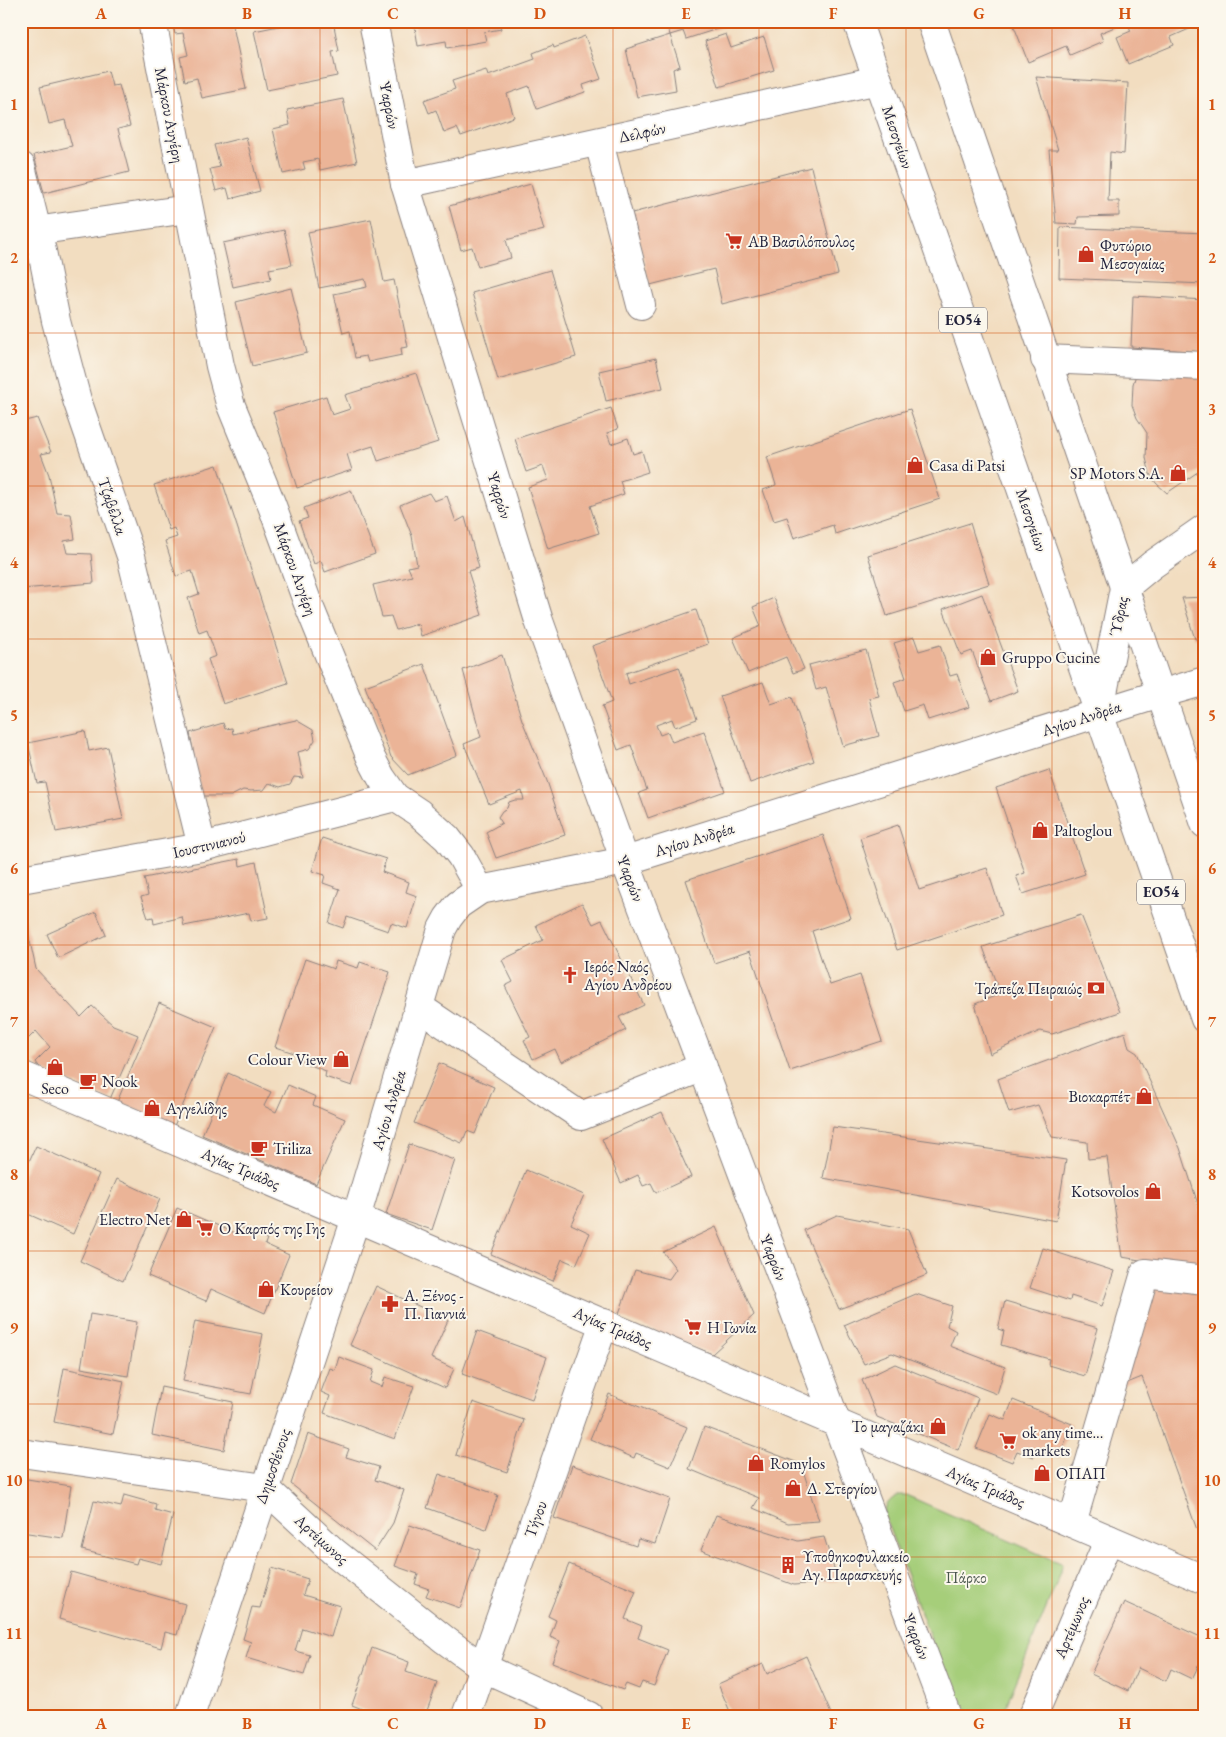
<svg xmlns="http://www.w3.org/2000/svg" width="1226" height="1737" font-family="'EB Garamond',serif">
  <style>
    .green { fill: #a6ce7a; stroke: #64785a }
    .building { fill: #ebb497 }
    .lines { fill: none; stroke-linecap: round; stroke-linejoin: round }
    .minor-casing { stroke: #8a807e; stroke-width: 30 }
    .major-casing { stroke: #8a807e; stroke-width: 30 }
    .minor { stroke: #fff; stroke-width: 28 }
    .major { stroke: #fff; stroke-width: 28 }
    .grid { fill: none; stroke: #d45411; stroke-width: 1; stroke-opacity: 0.55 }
    .labels { text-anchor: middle; stroke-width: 4; stroke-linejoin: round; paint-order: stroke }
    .shield { fill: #fbf7ec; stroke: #636270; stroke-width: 1 }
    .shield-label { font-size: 15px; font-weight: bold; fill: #22223b }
    .street-label { font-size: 16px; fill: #22223b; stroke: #fbf7ec }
    .poi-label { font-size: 16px; fill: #22223b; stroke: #fbf7ec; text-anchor: start }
    .park-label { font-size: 16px; fill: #4a564e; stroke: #fbf7ec }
    .neatline { fill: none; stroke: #d45411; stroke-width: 2 }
    .grid-label { font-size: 16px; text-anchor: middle; font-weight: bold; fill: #d45411 }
  </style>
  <rect width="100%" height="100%" fill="#fbf7ec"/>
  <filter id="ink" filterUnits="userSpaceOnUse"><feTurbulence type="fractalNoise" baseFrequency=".02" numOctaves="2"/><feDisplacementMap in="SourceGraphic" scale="10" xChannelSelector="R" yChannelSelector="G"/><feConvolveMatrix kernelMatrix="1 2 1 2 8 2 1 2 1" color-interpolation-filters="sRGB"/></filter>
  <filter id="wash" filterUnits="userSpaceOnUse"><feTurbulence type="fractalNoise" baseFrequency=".0096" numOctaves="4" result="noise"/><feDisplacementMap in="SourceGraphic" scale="20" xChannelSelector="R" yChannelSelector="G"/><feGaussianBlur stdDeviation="1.12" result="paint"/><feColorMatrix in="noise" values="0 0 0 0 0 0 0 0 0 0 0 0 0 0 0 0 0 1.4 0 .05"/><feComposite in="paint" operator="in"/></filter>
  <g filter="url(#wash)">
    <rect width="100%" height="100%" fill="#f2ddc0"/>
    <path class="green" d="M898,1495H906L1062,1564L1061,1572L1002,1716H960L884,1515C885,1505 889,1500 898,1495Z"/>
    <g id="blocks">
      <g class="building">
        <polygon points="172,21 232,21 246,89 202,98 197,78 185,81 180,57 188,55 183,33 175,34"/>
        <polygon points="303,21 333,21 339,51 332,52 337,76 267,90 254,31"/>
        <polygon points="414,21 499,21 501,29 484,32 486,41 447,48 446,41 418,46"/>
        <polygon points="666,21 739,22 686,39 683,31 670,35 680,66 673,69 676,90 637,97 626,49 670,35"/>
        <polygon points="1012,21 1194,21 1196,26 1171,37 1174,45 1128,64 1117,37 1131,31 1127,22 1100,33 1103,41 1070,55 1066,46 1028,62"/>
        <polygon points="726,34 731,48 764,37 774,70 719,87 705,41"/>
        <polygon points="585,36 601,79 583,85 585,92 537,109 529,86 507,94 514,117 461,136 457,128 444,133 436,110 429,113 424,100 455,89 452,81 486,70 488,76 535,59 533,53 553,45 554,48"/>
        <polygon points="108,71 112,86 119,85 130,126 118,129 129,172 44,193 34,155 72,146 65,120 49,124 40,87"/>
        <polygon points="1036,77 1128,83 1124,154 1110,152 1108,201 1119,201 1119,216 1078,217 1077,224 1056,223 1049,150 1058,150"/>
        <polygon points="343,99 357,162 320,170 318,159 303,162 305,169 283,174 273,129 290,125 287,110"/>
        <polygon points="246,137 260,191 230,199 227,188 216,191 210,169 220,167 214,145"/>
        <polygon points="811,167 838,274 722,304 714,269 650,285 632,213"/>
        <polygon points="531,184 544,230 506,240 511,258 478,267 472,247 461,250 449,206"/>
        <polygon points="371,219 384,282 394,280 408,347 401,348 402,355 368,362 366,356 355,358 350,331 343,333 334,294 367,287 365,279 319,288 308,232"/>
        <polygon points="1060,227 1205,233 1205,284 1059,278"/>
        <polygon points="284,230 292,265 269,269 271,279 233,287 223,243"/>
        <polygon points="550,270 576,357 498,380 472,293"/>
        <polygon points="291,288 307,353 252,366 236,302"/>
        <polygon points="1133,296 1205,300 1204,352 1131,347"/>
        <polygon points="656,358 663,388 606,401 599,371"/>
        <polygon points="1138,369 1205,372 1205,467 1167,493 1156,483 1150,474 1146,458 1147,433 1137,418 1132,405 1133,384"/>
        <polygon points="416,373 438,442 378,461 373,446 347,454 352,470 297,488 273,412 326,396 332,415 350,409 345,395"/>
        <polygon points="21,381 27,400 21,402"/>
        <polygon points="611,408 618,429 607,433 611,444 628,438 633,454 642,451 648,472 620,481 624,494 590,506 599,533 548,549 528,487 548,480 543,466 526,472 515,439"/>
        <polygon points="910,409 940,499 835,534 833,525 794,538 787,517 774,521 763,490 776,485 767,457"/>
        <polygon points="37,418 51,452 41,454 49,475 57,513 71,514 75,539 64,541 67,553 91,554 94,583 21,589 21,422"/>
        <polygon points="217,465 288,683 223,704 208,659 216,656 207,630 199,633 188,598 199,594 192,571 176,576 165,541 177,537 174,528 169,530 154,485"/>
        <polygon points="351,490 375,554 325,572 321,561 314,564 299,521 308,518 304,508"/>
        <polygon points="429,493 434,501 447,496 456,522 465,517 479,568 468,571 482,615 421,636 418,624 396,630 391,616 382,617 373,585 412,576 408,567 417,565 412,536 400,505"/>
        <polygon points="970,523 989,584 887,616 868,555"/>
        <polygon points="982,594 1018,691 991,701 972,651 961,655 943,609"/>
        <polygon points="1205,597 1205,640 1195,639 1182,598"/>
        <polygon points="774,598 804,669 793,673 786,657 748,673 733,638 761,626 753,607"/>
        <polygon points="696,610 708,644 626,673 629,684 679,667 697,719 675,727 672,719 656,725 660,735 668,732 672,742 704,731 725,791 648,818 639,793 647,790 631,745 618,750 602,706 612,702 592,646"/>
        <polygon points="914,637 919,651 940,645 950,676 957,674 969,707 928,720 923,705 904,711 894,682 906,678 894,643"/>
        <polygon points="866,650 879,696 869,698 879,736 843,746 826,687 816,690 809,665"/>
        <polygon points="502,655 522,720 547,781 565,835 496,858 486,832 502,823 498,817 502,811 507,808 509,802 515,800 524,800 522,791 489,804 464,744 481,737 463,670"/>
        <polygon points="424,664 457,755 408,775 391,757 365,686"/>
        <polygon points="763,682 771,704 792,697 814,761 750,783 720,696"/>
        <polygon points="296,720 313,730 315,740 309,749 298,752 303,778 294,777 290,784 280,787 269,783 264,790 251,791 243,790 231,796 201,796 190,733 223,723 225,729 232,728 233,734"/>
        <polygon points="85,731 89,751 108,747 123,819 56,832 45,782 37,783 28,743"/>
        <polygon points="1049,770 1085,874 1023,894 1016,876 1025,873 996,788"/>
        <polygon points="898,825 919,890 987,868 1002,915 897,950 860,838"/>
        <polygon points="823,835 851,918 812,931 830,985 860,975 882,1041 790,1071 750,951 714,963 686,880"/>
        <polygon points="322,838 386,859 382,872 409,882 406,892 417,896 407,928 391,923 388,931 347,917 343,928 329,923 340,889 323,883 325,875 312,871"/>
        <polygon points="239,859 240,866 256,862 268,918 251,921 249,913 184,926 182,917 154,924 153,917 148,918 141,897 148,895 144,878"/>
        <polygon points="582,903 593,924 602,920 644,1005 619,1017 626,1030 561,1062 555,1049 533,1059 524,1040 530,1037 505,986 513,982 502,960 543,940 536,925"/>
        <polygon points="96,912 106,935 58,958 47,934"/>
        <polygon points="24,914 36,969 81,1017 92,1006 113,1025 138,1035 110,1099 40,1069 35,1062 50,1047 36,1031 24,1043 21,1042 21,915"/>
        <polygon points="1081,915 1120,1012 1052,1034 1040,1031 990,1054 975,1004 1000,994 983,947"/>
        <polygon points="305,959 334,969 336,961 358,968 360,962 390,972 352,1086 325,1077 326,1071 302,1062 304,1056 275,1047"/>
        <polygon points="159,1003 216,1027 174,1126 117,1102"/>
        <polygon points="1125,1032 1129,1048 1137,1053 1180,1148 1205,1226 1205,1271 1122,1257 1107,1157 1088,1159 1087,1142 1052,1137 1038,1105 1009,1113 998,1079"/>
        <polygon points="439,1063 494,1087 475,1134 467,1131 462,1143 414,1123"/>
        <polygon points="228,1073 271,1092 264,1106 276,1112 288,1085 316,1097 313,1105 345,1119 316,1184 202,1135"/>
        <polygon points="662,1112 691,1177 656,1193 651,1183 643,1186 638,1175 621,1183 602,1139"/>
        <polygon points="833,1127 1066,1160 1056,1221 823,1178"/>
        <polygon points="409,1144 455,1160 432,1230 386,1214"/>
        <polygon points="36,1146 99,1174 73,1234 21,1211 21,1179"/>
        <polygon points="526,1170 584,1195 571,1224 590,1233 576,1265 562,1259 553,1281 491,1254"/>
        <polygon points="117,1179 160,1199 123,1281 80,1261"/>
        <polygon points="177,1208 235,1233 237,1226 267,1239 265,1244 289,1255 265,1313 211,1289 206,1301 148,1276"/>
        <polygon points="837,1215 908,1229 927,1275 839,1309 804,1230"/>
        <polygon points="716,1227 754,1315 712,1354 618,1316 635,1270 669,1279 676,1269 663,1252"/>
        <polygon points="1043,1248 1114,1271 1102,1306 1071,1296 1070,1301 1030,1288"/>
        <polygon points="1149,1284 1205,1291 1205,1552 1142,1377 1120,1386"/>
        <polygon points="376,1286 448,1320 431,1358 454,1369 445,1388 350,1345"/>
        <polygon points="916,1294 952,1306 947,1326 956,1331 950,1346 1005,1367 997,1394 892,1353 864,1364 844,1325"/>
        <polygon points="1005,1301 1098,1328 1085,1376 1048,1365 1049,1359 1001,1345 1004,1331 998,1329"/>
        <polygon points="90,1314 137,1322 128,1376 81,1368"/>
        <polygon points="195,1321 263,1334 251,1394 183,1381"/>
        <polygon points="477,1331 547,1357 532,1399 462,1374"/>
        <polygon points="339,1357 374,1370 370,1382 382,1387 385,1377 414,1386 395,1439 324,1413 330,1396 321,1392 330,1368 335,1370"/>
        <polygon points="895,1364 978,1398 958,1450 877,1417 862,1380"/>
        <polygon points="64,1368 124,1381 113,1434 54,1422"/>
        <polygon points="161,1387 233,1402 224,1450 152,1435"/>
        <polygon points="609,1394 687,1427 670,1467 636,1453 634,1458 590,1439"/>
        <polygon points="1013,1400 1072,1424 1059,1458 1037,1449 1034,1457 1017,1451 1012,1462 976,1448 990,1414 1005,1420"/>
        <polygon points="473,1402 524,1420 507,1472 456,1455"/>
        <polygon points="704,1427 801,1464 819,1521 788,1523 753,1508 759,1498 689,1469"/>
        <polygon points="308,1434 349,1449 346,1457 379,1467 375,1480 404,1490 393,1523 375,1551 291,1484"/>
        <polygon points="572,1465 670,1499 655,1544 638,1539 636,1546 554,1518"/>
        <polygon points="439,1474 498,1495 486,1529 427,1508"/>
        <polygon points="21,1478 71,1486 63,1538 21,1532"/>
        <polygon points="124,1495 156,1504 155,1510 173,1515 161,1564 138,1558 136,1564 82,1550 94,1501 121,1507"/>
        <polygon points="716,1515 798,1541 824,1537 838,1581 794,1585 701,1550"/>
        <polygon points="410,1525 480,1550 460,1608 426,1596 429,1589 415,1584 418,1574 395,1566"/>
        <polygon points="569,1564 636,1591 625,1619 642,1626 638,1638 668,1650 654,1686 642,1682 639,1689 626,1684 623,1690 552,1662 560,1641 550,1637 556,1620 548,1616"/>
        <polygon points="272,1568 308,1579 303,1595 340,1606 331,1637 302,1628 295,1651 310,1655 304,1675 246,1658 251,1642 243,1639 252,1607 260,1608"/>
        <polygon points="71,1572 185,1604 177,1635 165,1632 161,1648 59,1619"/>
        <polygon points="1124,1602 1205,1639 1205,1652 1192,1679 1171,1669 1166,1681 1138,1668 1128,1691 1091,1674"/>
        <polygon points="372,1648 409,1662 406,1672 437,1683 425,1716 380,1716 352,1705"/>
        <polygon points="806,1656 832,1716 732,1716 718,1684 763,1664 767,1674"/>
      </g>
    </g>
  </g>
  <g filter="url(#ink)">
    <use href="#blocks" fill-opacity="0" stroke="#8a807e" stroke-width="1"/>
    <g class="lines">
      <g class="minor-casing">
        <g id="minor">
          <polyline points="152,21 220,366 230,403 271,503 307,601 371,758 381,777 395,797 419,813 447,838 461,856 480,890"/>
          <polyline points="373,21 405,184 539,621 625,861 947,1716"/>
          <polyline points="599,142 641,305"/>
          <polyline points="21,166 42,251 56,321 77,400 131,556 202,847"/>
          <polyline points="405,184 878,80"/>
          <polyline points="21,233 188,209"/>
          <polyline points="1045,359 1205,366"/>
          <polyline points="1099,713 1124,588 1152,565 1205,528"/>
          <polyline points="21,879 202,847 395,797"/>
          <polyline points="419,1007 581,1116 703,1067"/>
          <polyline points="21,1075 1205,1580"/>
          <polyline points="21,1453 265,1488 334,1552 445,1640 482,1667 589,1716"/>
          <polyline points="1072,1523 1145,1273 1205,1280"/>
          <polyline points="190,1716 356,1218 442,929 448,918 458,905 480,890 625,861 1160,694 1205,681"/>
          <polyline points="466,1716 604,1323"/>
          <polyline points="1033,1716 1109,1539"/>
        </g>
      </g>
      <g class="major-casing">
        <g id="major">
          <polyline points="857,21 972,347 1205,1019"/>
          <polyline points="931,21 1205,824"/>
        </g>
      </g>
      <use href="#minor" class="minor"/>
      <use href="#major" class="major"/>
    </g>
  </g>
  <path class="grid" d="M174,21V1716M320,21V1716M467,21V1716M613,21V1716M759,21V1716M906,21V1716M1052,21V1716M21,180H1205M21,333H1205M21,486H1205M21,639H1205M21,792H1205M21,945H1205M21,1098H1205M21,1251H1205M21,1404H1205M21,1557H1205"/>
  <defs>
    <g id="supermarket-bare" transform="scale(1.35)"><path d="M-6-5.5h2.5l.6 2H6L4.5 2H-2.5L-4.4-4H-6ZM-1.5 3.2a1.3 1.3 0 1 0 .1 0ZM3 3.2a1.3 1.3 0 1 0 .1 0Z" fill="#c8321e" stroke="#fbf7ec" stroke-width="2.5" paint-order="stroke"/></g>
    <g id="shop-bare" transform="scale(1.35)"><path d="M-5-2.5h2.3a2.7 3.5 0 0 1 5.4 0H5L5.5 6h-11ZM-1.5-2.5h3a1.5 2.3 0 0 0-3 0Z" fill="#c8321e" stroke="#fbf7ec" stroke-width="2.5" paint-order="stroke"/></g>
    <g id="church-bare" transform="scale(1.35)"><path d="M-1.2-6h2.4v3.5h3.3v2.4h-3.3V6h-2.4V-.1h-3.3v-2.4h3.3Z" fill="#c8321e" stroke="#fbf7ec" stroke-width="2.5" paint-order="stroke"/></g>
    <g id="bank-bare" transform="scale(1.35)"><path d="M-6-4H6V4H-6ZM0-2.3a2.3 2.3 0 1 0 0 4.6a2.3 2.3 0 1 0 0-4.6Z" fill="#c8321e" stroke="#fbf7ec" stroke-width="2.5" paint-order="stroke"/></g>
    <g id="cafe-bare" transform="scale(1.35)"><path d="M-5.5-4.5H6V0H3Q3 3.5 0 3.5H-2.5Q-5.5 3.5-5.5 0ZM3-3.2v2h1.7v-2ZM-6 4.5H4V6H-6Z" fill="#c8321e" stroke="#fbf7ec" stroke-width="2.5" paint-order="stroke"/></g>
    <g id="pharmacy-bare" transform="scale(1.35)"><path d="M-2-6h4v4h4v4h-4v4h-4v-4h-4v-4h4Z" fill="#c8321e" stroke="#fbf7ec" stroke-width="2.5" paint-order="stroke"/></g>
    <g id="building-bare" transform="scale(1.35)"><path d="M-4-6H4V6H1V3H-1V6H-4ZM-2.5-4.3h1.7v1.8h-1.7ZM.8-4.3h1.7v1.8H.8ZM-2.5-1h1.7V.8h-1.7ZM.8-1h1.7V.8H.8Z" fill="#c8321e" stroke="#fbf7ec" stroke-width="2.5" paint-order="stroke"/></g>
  </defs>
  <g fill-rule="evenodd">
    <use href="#supermarket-bare" x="734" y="241"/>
    <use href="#shop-bare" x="1086" y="254"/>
    <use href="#shop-bare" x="915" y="465"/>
    <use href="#shop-bare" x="1178" y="473"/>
    <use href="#shop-bare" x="988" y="657"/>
    <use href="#shop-bare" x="1040" y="830"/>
    <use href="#church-bare" x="570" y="975"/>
    <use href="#bank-bare" x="1096" y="988"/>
    <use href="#shop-bare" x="341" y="1059"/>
    <use href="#shop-bare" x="55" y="1067"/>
    <use href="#cafe-bare" x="88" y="1081"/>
    <use href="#shop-bare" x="1144" y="1096"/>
    <use href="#shop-bare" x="152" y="1108"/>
    <use href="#cafe-bare" x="259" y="1148"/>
    <use href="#shop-bare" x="1153" y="1191"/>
    <use href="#shop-bare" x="184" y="1219"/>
    <use href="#supermarket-bare" x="205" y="1228"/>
    <use href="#shop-bare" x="266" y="1289"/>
    <use href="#pharmacy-bare" x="390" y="1304"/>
    <use href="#supermarket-bare" x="693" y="1327"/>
    <use href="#shop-bare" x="938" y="1426"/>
    <use href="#supermarket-bare" x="1008" y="1441"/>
    <use href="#shop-bare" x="756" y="1463"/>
    <use href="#shop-bare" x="1042" y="1473"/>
    <use href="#shop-bare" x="793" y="1488"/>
    <use href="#building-bare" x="788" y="1565"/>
  </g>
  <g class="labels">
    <g class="shield">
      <rect x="939" y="307.5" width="48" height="25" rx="4"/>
      <rect x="1137" y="879.5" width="48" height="25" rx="4"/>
    </g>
    <g class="shield-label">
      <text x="963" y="325">ΕΟ54</text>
      <text x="1161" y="897">ΕΟ54</text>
    </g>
    <g class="street-label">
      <text transform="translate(390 105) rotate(79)" y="6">Ψαρρών</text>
      <text transform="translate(170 115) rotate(79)" y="6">Μάρκου Αυγέρη</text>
      <text transform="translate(642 132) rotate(-12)" y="6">Δελφών</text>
      <text transform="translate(898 137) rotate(71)" y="6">Μεσογείων</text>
      <text transform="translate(500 495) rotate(73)" y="6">Ψαρρών</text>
      <text transform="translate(113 506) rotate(71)" y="6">Τζαβέλλα</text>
      <text transform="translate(1032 520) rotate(71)" y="6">Μεσογείων</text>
      <text transform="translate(296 569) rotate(70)" y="6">Μάρκου Αυγέρη</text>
      <text transform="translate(1118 616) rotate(-79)" y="6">Ύδρας</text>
      <text transform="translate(1081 718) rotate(-18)" y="6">Αγίου Ανδρέα</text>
      <text transform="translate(694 839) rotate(-17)" y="6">Αγίου Ανδρέα</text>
      <text transform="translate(209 844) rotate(-13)" y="6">Ιουστινιανού</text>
      <text transform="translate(631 878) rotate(69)" y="6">Ψαρρών</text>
      <text transform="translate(388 1110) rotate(-73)" y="6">Αγίου Ανδρέα</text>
      <text transform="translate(241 1168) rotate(23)" y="6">Αγίας Τριάδος</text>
      <text transform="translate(774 1257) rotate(69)" y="6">Ψαρρών</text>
      <text transform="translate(613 1327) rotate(23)" y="6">Αγίας Τριάδος</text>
      <text transform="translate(272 1466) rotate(-71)" y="6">Δημοσθένους</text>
      <text transform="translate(986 1486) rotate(23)" y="6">Αγίας Τριάδος</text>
      <text transform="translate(535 1519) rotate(-70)" y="6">Τήνου</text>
      <text transform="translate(322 1539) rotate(42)" y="6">Αρτέμωνος</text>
      <text transform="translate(1071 1627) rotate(-67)" y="6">Αρτέμωνος</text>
      <text transform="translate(917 1636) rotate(69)" y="6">Ψαρρών</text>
    </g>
    <g class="poi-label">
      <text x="748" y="247">ΑΒ Βασιλόπουλος</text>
      <text x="1100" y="251">Φυτώριο<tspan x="1100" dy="18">Μεσογαίας</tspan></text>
      <text x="929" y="471">Casa di Patsi</text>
      <text x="1164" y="479" text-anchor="end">SP Motors S.A.</text>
      <text x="1002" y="663">Gruppo Cucine</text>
      <text x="1054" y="836">Paltoglou</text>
      <text x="584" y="972">Ιερός Ναός<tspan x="584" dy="18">Αγίου Ανδρέου</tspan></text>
      <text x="1082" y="994" text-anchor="end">Τράπεζα Πειραιώς</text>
      <text x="327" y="1065" text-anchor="end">Colour View</text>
      <text x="102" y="1087">Nook</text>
      <text x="55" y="1094" text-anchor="middle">Seco</text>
      <text x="1130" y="1102" text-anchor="end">Βιοκαρπέτ</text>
      <text x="166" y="1114">Αγγελίδης</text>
      <text x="273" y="1154">Triliza</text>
      <text x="1139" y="1197" text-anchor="end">Kotsovolos</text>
      <text x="170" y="1225" text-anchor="end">Electro Net</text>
      <text x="219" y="1234">Ο Καρπός της Γης</text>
      <text x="280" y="1295">Κουρείον</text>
      <text x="404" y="1301">Α. Ξένος -<tspan x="404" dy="18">Π. Γιαννιά</tspan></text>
      <text x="707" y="1333">Η Γωνία</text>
      <text x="924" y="1432" text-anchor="end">Το μαγαζάκι</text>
      <text x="1022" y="1438">ok any time...<tspan x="1022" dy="18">markets</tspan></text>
      <text x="770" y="1469">Romylos</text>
      <text x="1056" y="1479">ΟΠΑΠ</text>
      <text x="807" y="1494">Δ. Στεργίου</text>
      <text x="802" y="1562">Υποθηκοφυλακείο<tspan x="802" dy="18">Αγ. Παρασκευής</tspan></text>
    </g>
    <g class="park-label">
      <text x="966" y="1583">Πάρκο</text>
    </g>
  </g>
  <rect width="1226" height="1737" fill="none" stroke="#fbf7ec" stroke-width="55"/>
  <rect x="28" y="28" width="1170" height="1682" class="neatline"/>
  <g class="grid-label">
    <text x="101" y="19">A</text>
    <text x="247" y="19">B</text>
    <text x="393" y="19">C</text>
    <text x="540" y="19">D</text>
    <text x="686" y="19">E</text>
    <text x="833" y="19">F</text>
    <text x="979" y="19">G</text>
    <text x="1125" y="19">H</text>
    <text x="14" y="110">1</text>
    <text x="1212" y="110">1</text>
    <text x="14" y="263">2</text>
    <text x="1212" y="263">2</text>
    <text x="14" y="415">3</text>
    <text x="1212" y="415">3</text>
    <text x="14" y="568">4</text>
    <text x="1212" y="568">4</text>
    <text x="14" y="721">5</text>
    <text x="1212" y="721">5</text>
    <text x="14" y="874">6</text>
    <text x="1212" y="874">6</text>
    <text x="14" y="1027">7</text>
    <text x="1212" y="1027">7</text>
    <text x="14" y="1180">8</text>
    <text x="1212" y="1180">8</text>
    <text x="14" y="1333">9</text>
    <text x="1212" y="1333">9</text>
    <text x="14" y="1486">10</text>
    <text x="1212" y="1486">10</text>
    <text x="14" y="1639">11</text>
    <text x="1212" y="1639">11</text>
    <text x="101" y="1729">A</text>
    <text x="247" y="1729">B</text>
    <text x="393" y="1729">C</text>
    <text x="540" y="1729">D</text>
    <text x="686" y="1729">E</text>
    <text x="833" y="1729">F</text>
    <text x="979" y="1729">G</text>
    <text x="1125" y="1729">H</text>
  </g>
</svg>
